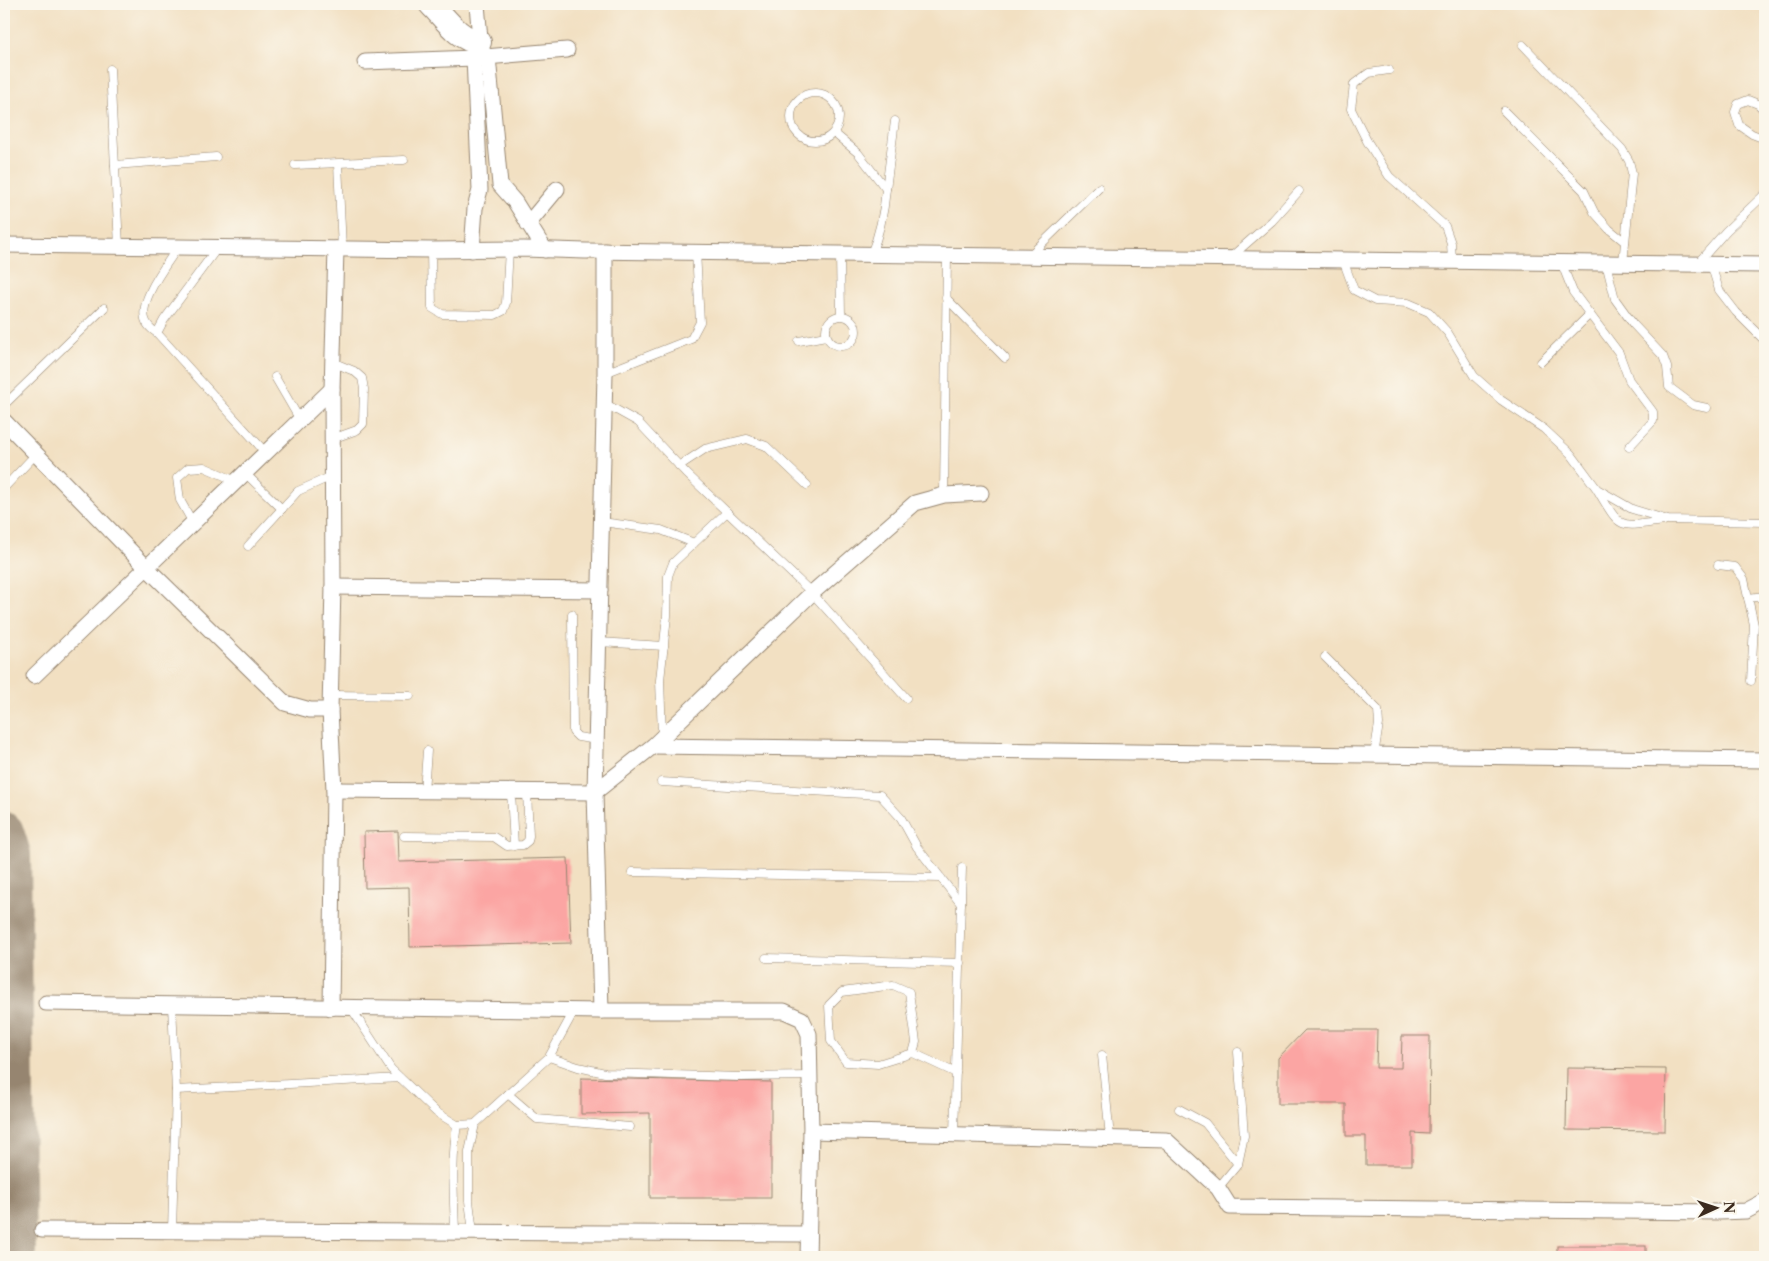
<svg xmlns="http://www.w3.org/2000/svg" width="1769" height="1261" font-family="'Libre Caslon Text',serif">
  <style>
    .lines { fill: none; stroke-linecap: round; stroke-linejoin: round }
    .taxiway { stroke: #968570; stroke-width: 40 }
    .building { fill: #fba5a3 }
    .service-casing { stroke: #968570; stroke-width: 9 }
    .minor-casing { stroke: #968570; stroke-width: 17 }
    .primary-casing { stroke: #968570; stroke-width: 26 }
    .service { stroke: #fff; stroke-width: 8 }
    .minor { stroke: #fff; stroke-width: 15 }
    .primary { stroke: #fff; stroke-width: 24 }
  </style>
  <rect width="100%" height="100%" fill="#fbf7ec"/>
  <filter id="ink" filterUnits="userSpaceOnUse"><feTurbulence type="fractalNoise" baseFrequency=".02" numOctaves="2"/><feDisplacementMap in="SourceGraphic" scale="10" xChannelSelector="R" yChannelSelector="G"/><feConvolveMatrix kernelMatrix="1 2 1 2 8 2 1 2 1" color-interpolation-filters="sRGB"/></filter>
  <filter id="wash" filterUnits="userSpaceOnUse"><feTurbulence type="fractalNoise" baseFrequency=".0096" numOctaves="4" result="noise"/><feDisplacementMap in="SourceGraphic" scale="20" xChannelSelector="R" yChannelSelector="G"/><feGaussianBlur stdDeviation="1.12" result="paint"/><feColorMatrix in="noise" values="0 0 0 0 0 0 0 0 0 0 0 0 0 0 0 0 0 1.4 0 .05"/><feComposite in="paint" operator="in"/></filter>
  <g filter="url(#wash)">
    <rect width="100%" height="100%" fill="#f2e0c2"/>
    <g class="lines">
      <polyline class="taxiway" points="4,832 11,854 16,1257"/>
    </g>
    <g id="blocks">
      <g class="building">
        <polygon points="398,831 399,862 568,858 571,943 410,947 409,887 365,888 364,832"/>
        <polygon points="1305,1030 1377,1030 1376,1068 1401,1068 1402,1036 1430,1036 1429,1134 1412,1133 1412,1165 1366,1165 1366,1136 1346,1136 1346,1104 1278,1104 1278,1058"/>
        <polygon points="1567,1068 1666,1069 1665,1131 1566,1130"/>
        <polygon points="581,1078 771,1082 771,1198 650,1198 650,1113 581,1114"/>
        <rect x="1557" y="1246" width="89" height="11"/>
      </g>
    </g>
  </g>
  <g filter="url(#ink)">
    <use href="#blocks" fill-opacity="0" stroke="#968570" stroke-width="1"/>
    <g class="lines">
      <g class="service-casing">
        <g id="service">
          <polyline points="1523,45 1622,149 1629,161 1632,173 1623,263"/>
          <polyline points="110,69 119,246"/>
          <polyline points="1389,70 1369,73 1354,84 1351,109 1367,141 1389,176 1445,226 1451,243 1452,261"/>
          <circle cx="815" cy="117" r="24"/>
          <polyline points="1504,111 1584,191 1594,212 1609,229 1625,242"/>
          <polyline points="1765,111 1758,104 1748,100 1738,104 1735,112 1739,125 1752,134 1765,139"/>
          <path d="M834,133L858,153L886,189C884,212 880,233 871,254"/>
          <polyline points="338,164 342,249"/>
          <polyline points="115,165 216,157"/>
          <polyline points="295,165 404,160"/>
          <polyline points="886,189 895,121"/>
          <path d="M178,247C167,264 133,306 148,325C150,328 154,331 157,333L266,453"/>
          <polyline points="431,250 432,308 442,314 495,315 503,311 506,303 509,249"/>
          <polyline points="840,254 841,315"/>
          <polyline points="1030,255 1099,188"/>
          <polyline points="1231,257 1272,221 1299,191"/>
          <polyline points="1343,260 1354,290 1375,301 1408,303 1429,312 1448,333 1474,376 1501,400 1544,429 1571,454 1597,489 1632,509 1668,520 1765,522"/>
          <polyline points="1561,262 1573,292 1619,353 1629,380 1653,412 1653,421 1629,447"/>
          <polyline points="1606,263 1615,299 1633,324 1663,356 1667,367 1669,387 1693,405 1707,408"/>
          <polyline points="1697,264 1726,231 1765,194"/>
          <polyline points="1711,264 1719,290 1736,312 1765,341"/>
          <polyline points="946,298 1005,358"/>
          <circle cx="841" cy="331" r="15"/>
          <polyline points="157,333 164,320 218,247"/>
          <polyline points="799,341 826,336"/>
          <polyline points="1541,362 1590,314"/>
          <polyline points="605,373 691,339 700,322 696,252"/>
          <polyline points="275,377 300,420"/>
          <polyline points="604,403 638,422 686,473 812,593 906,698"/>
          <polyline points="4,405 104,308"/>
          <polyline points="332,439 357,430 363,424 364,389 362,378 354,371 332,362"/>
          <polyline points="679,466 705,449 747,439 766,446 807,485"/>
          <polyline points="246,474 282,509"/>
          <polyline points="4,488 36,454"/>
          <path d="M1598,491C1622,531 1618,527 1664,521"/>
          <polyline points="944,495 947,255"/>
          <polyline points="602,522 661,530 694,543"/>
          <polyline points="193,523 180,500 177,478 188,468 204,467 236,481"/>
          <polyline points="248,546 298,491 332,476"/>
          <polyline points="1718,565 1735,567 1744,579 1754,625 1751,681"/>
          <polyline points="1748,598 1765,596"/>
          <polyline points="572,614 573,732 578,737 597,740"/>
          <polyline points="599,642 664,646"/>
          <polyline points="1325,657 1378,710 1379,724 1374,755"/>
          <polyline points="330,695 410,696"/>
          <polyline points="662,736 660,680 667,616 668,576 673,563 727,512"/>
          <polyline points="661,782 880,795 901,818 917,847 961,904"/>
          <polyline points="424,791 427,751"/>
          <polyline points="511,792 514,846"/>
          <polyline points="404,836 494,837 507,846 523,845 528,841 529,836 527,792"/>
          <polyline points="632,872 941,878"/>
          <polyline points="766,958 960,963"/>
          <polygon points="893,985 909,992 916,1042 913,1053 878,1064 846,1062 831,1041 829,1005 842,992"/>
          <polyline points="351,1008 391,1069 436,1112 457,1125 475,1124 549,1057 574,1011"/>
          <polyline points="913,1053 956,1073"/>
          <polyline points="1102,1055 1110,1138"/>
          <polyline points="549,1057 578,1067 605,1073 741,1077 810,1076"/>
          <polyline points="176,1090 400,1078"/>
          <polyline points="508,1094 537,1119 630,1127"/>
          <polyline points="1179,1109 1205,1123 1238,1164"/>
          <polyline points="954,1134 962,868"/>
          <polyline points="1218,1188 1238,1164 1244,1136 1238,1052"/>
          <polyline points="172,1231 176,1090 172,1005"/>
          <path d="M455,1232C454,1196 451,1161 457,1125"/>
          <polyline points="473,1232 469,1201 469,1152 475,1124"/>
        </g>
      </g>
      <g class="minor-casing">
        <g id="minor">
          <polyline points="477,4 481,51 488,57 500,185 515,202 545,250"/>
          <polyline points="365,62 474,58 567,50"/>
          <polyline points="528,224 557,189"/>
          <polyline points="4,245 431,250 524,249 585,251 1765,265"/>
          <polyline points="472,250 475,208 480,190 474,58 481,51"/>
          <polyline points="4,421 147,568 285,703 310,710 330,710"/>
          <polyline points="333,587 600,590"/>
          <polyline points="34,676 332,389"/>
          <polyline points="653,746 1765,760"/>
          <polyline points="334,790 595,792 653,746 812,593 915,503 944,495 981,493"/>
          <polyline points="46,1003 601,1011 784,1011 802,1019 809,1034 811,1131 808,1257"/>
          <polyline points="331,1008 334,790 330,710 333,587 332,389 336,249"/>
          <polyline points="601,1011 595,792 605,373 605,251"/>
          <polyline points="811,1131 1166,1140 1218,1188 1230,1207 1719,1212 1746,1211 1765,1201"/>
          <polyline points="42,1230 808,1234"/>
        </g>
      </g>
      <g class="primary-casing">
        <path id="primary" d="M431,4C446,19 458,39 479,42"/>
      </g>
      <use href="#service" class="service"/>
      <use href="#minor" class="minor"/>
      <use href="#primary" class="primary"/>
    </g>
  </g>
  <rect width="1769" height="1261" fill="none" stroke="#fbf7ec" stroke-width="20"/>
  <g transform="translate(1716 1208) rotate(87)" stroke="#fbf7ec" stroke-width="4" paint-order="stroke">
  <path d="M0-4L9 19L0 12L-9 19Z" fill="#3b2a1e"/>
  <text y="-8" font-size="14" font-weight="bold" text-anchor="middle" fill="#3b2a1e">N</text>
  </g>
</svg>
